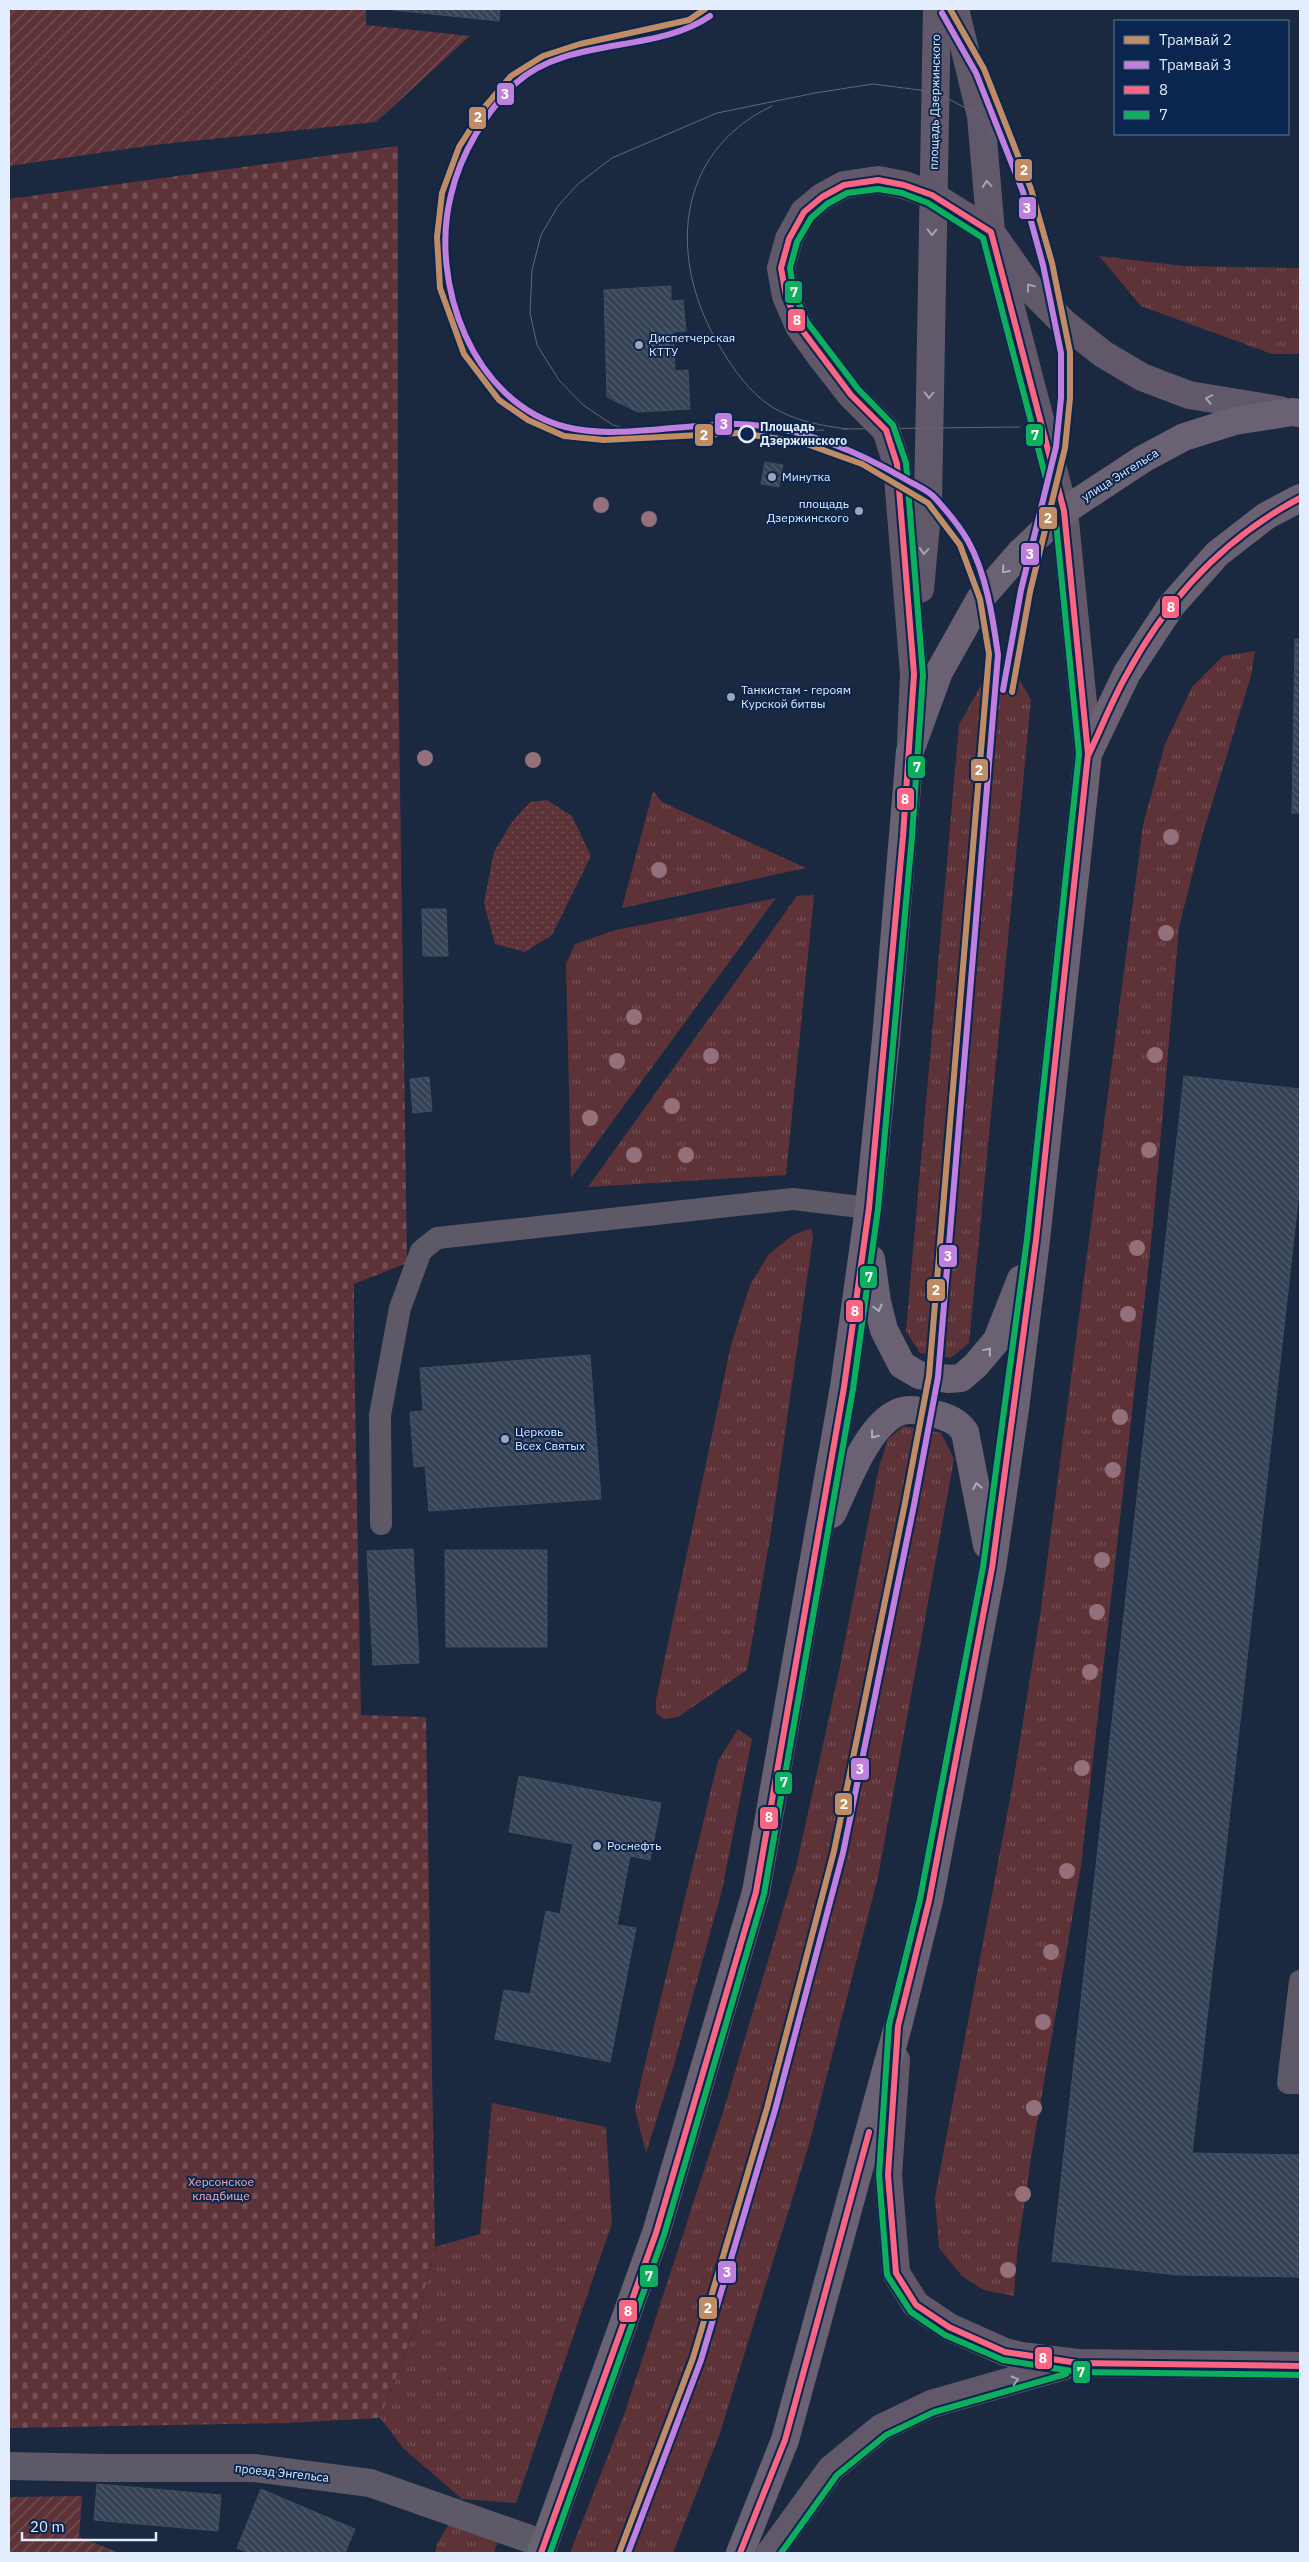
<svg xmlns="http://www.w3.org/2000/svg" width="1309" height="2562" font-family="'IBM Plex Sans',sans-serif">
  <style>
    .grass { fill: url(#grass-tufts) }
    .cemetery { fill: url(#cemetery-stones) }
    .park { fill: url(#park-dots) }
    .garden { fill: url(#garden-furrows) }
    .building { fill: url(#building-back-hatch); stroke: #414e61 }
    .lines { fill: none; stroke-linecap: round; stroke-linejoin: round }
    .lane { stroke: #5e5966; stroke-width: 22 }
    .street { stroke: #5e5966; stroke-width: 28 }
    .secondary { stroke: #61596a; stroke-width: 28 }
    .primary { stroke: #6a6173; stroke-width: 28 }
    .tram { stroke: #656675; stroke-width: 1 }
    .bus-1-casing { stroke: #0b264e; stroke-width: 10 }
    .bus-2-casing { stroke: #0b264e; stroke-width: 10 }
    .bus-1 { stroke: #fa6682; stroke-width: 6 }
    .bus-2 { stroke: #0daf5c; stroke-width: 6 }
    .tram-1-casing { stroke: #0b264e; stroke-width: 10 }
    .tram-2-casing { stroke: #0b264e; stroke-width: 10 }
    .tram-1 { stroke: #c18c65; stroke-width: 6 }
    .tram-2 { stroke: #c07fdc; stroke-width: 6 }
    .tree { fill: #94707a }
    .oneway { stroke: #a2a3b4 }
    .oneway2 { stroke: #acaebf }
    .poi-dot { fill: #9ca8ba; stroke: #0b264e; stroke-width: 2 }
    .stop-dot { fill: #0b264e; stroke: #e2edfd; stroke-width: 2.5 }
    .labels { text-anchor: middle; stroke-width: 4; stroke-linejoin: round; paint-order: stroke }
    .street-label { font-size: 12px; fill: #e2edfd; stroke: #0b264e }
    .poi-label { font-size: 12px; fill: #e2edfd; stroke: #0b264e; text-anchor: start }
    .stop-label { font-size: 12px; font-weight: bold; fill: #e2edfd; stroke: #0b264e; text-anchor: start }
    .park-label { font-size: 12px; fill: #f8aaab; stroke: #0b264e }
    .line-badge { stroke: #0b264e; stroke-width: 2 }
    .badge-label { font-size: 14px; text-anchor: middle; font-weight: bold; fill: #fff }
  </style>
  <defs>
    <pattern id="grass-tufts" width="24" height="20" patternUnits="userSpaceOnUse" patternTransform="scale(1.25)"><rect width="24" height="20" fill="#5d3338"/><path d="M3 7l-1-3M5 7V3M7 7l1-3M15 17l-1-3M17 17v-4M19 17l1-3" fill="none" stroke="#745156"/></pattern>
    <pattern id="cemetery-stones" width="16" height="16" patternUnits="userSpaceOnUse" patternTransform="scale(1.25)"><rect width="16" height="16" fill="#5d3338"/><path d="M2 7V4a2 2 0 0 1 4 0v3zM10 15v-3a2 2 0 0 1 4 0v3z" fill="#745156"/></pattern>
    <pattern id="park-dots" width="8" height="8" patternUnits="userSpaceOnUse" patternTransform="scale(1.25)"><rect width="8" height="8" fill="#5d3338"/><path d="M2 2h.1M6 6h.1" fill="none" stroke="#745156" stroke-width="1.8" stroke-linecap="round"/></pattern>
    <pattern id="garden-furrows" width="10" height="10" patternUnits="userSpaceOnUse" patternTransform="scale(1.25)"><rect width="10" height="10" fill="#5d3338"/><path d="M-1 1l2-2M0 10L10 0M9 11l2-2" fill="none" stroke="#745156"/></pattern>
    <pattern id="building-back-hatch" width="6" height="6" patternUnits="userSpaceOnUse" patternTransform="scale(1.25)"><rect width="6" height="6" fill="#364255"/><path d="M-1 5l2 2M0 0l6 6M5-1l2 2" fill="none" stroke="#535e6e"/></pattern>
  </defs>
  <rect width="100%" height="100%" fill="#1a293f"/>
  <g class="grass">
    <polygon points="1099,256 1184,266 1300,268 1300,354 1272,354 1141,306"/>
    <polygon points="1255,651 1251,676 1202,836 1179,927 1153,1225 1081,1866 1032,2152 1017,2253 1014,2296 984,2290 962,2276 939,2248 935,2197 1013,1783 1040,1616 1143,825 1165,744 1192,687 1223,656"/>
    <polygon points="1005,668 1019,679 1031,700 969,1343 951,1358 920,1353 906,1331 959,725 985,678"/>
    <polygon points="653,791 662,802 806,868 622,908"/>
    <polygon points="814,895 786,1175 588,1187 797,896"/>
    <polygon points="776,898 571,1178 566,964 575,944 616,930"/>
    <polygon points="811,1228 813,1237 771,1532 747,1670 678,1717 664,1719 656,1713 656,1700 731,1345 750,1285 769,1254 793,1235"/>
    <polygon points="904,1426 941,1433 954,1459 878,1877 810,2141 720,2433 673,2553 570,2553 625,2412 723,2112 797,1863 838,1676 879,1467 888,1439"/>
    <polygon points="738,1729 752,1739 722,1890 673,2068 646,2153 635,2109 641,2080 718,1761"/>
    <polygon points="492,2103 606,2127 612,2223 516,2503 462,2499 404,2449 380,2418 416,2326 435,2247 480,2234"/>
    <polygon points="449,2524 498,2541 494,2553 435,2553 437,2544"/>
  </g>
  <polygon class="cemetery" points="398,146 398,649 407,1263 354,1284 354,1342 361,1715 426,1717 435,2247 416,2325 380,2418 286,2423 9,2428 9,199"/>
  <polygon class="park" points="547,800 572,816 591,856 552,935 525,952 495,944 484,903 494,852 512,822 530,802"/>
  <g class="garden">
    <polygon points="9,9 366,9 366,25 470,36 376,122 154,145 9,166"/>
    <polygon points="82,2496 79,2537 120,2553 9,2553 9,2497"/>
  </g>
  <g class="building">
    <polygon points="384,9 500,9 499,21"/>
    <polygon points="671,286 671,301 683,300 686,331 673,332 675,371 688,370 690,409 638,412 607,397 604,290"/>
    <polygon points="765,462 783,465 779,487 761,484"/>
    <polygon points="1295,639 1300,639 1300,813 1292,813"/>
    <polygon points="422,909 446,909 448,956 423,956"/>
    <polygon points="1184,1076 1300,1089 1300,1183 1192,2153 1300,2155 1300,2277 1179,2275 1052,2261"/>
    <polygon points="429,1077 432,1111 413,1113 410,1079"/>
    <polygon points="590,1355 601,1499 429,1511 425,1466 414,1467 410,1412 423,1411 420,1368"/>
    <polygon points="413,1549 419,1663 373,1665 367,1551"/>
    <polygon points="445,1550 547,1550 547,1647 446,1647"/>
    <polygon points="519,1776 661,1803 650,1860 630,1856 617,1925 636,1928 610,2062 495,2039 504,1990 530,1994 546,1911 560,1914 573,1844 509,1832"/>
    <polygon points="97,2484 221,2495 218,2531 94,2520"/>
    <polygon points="261,2489 355,2529 345,2553 249,2553 237,2548"/>
  </g>
  <g class="lines">
    <g class="lane">
      <polyline points="381,1524 380,1415 400,1308 421,1251 437,1238 793,1199 869,1208"/>
      <polyline points="1300,1981 1288,2083 1300,2083"/>
    </g>
    <polyline class="street" points="9,2466 105,2468 254,2468 370,2483 544,2544"/>
    <g class="secondary">
      <polyline points="955,9 981,116 991,232 1064,511 1088,754"/>
      <polyline points="920,589 928,503 937,9"/>
      <polyline points="911,743 914,674 897,464 886,430 851,395 822,358 799,326 786,296 781,268 789,239 804,212 822,197 844,185 878,180 904,185 932,195 991,232 1033,292 1065,324 1103,354 1142,377 1189,395 1280,410"/>
      <polyline points="896,2060 888,2175 896,2273 916,2305 949,2327 1005,2352 1021,2356 1078,2363 1300,2366"/>
      <polyline points="770,2553 831,2469 881,2428 931,2404 1064,2366"/>
    </g>
    <g class="primary">
      <polyline points="871,1259 877,1302 884,1330 902,1365 919,1375 949,1379 961,1378 976,1365 997,1340 1021,1279"/>
      <path d="M832,1514C846,1485 868,1424 899,1412C909,1408 919,1410 929,1413C943,1415 957,1420 965,1432L987,1545"/>
      <polyline points="541,2553 656,2233 756,1892 844,1387 869,1208 886,1039 910,751 939,672 980,599 1020,553 1064,511 1143,459 1184,437 1235,421 1292,412 1300,413"/>
      <polyline points="740,2553 785,2440 898,2026 929,1901 992,1568 1015,1409 1036,1240 1088,754 1127,673 1171,606 1217,554 1266,516 1300,498"/>
    </g>
    <g class="tram">
      <path d="M772,106C673,153 668,261 720,347C734,370 749,392 772,407C795,421 822,426 848,429"/>
      <polyline points="842,429 1020,427"/>
      <polyline points="739,433 824,430"/>
      <polyline points="659,438 613,425 583,405 559,380 537,345 530,313 532,270 541,235 558,206 578,184 612,158 717,113 815,93 873,84 935,92 981,116 1031,189"/>
    </g>
    <g class="bus-1-casing">
      <g id="bus-1">
        <path d="M1088,756C1101,729 1112,700 1127,674C1168,598 1224,538 1300,498"/>
        <polyline points="541,2553 656,2233 756,1892 844,1387 869,1208 903,836 914,674 897,464 886,430 851,395 799,326 786,296 781,268 789,239 804,212 822,197 844,185 878,180 904,185 932,195 991,232 1064,511 1088,754 1036,1240 992,1568 929,1901 898,2026 888,2175 896,2273 916,2305 949,2327 1005,2352 1078,2363 1300,2366"/>
        <polyline points="740,2553 785,2440 869,2132"/>
      </g>
    </g>
    <g class="bus-2-casing">
      <g id="bus-2">
        <polyline points="550,2553 664,2235 764,1894 853,1389 878,1209 912,837 923,675 906,463 893,425 858,389 807,322 794,293 790,268 797,242 811,218 827,204 847,193 878,189 902,193 928,203 983,238 1055,513 1079,754 1027,1239 983,1567 920,1899 889,2025 879,2175 887,2275 911,2312 945,2335 1003,2360 1078,2372 1300,2375"/>
        <polyline points="781,2553 837,2475 886,2435 934,2412 1066,2374"/>
      </g>
    </g>
    <use href="#bus-1" class="bus-1"/>
    <use href="#bus-2" class="bus-2"/>
    <g class="tram-1-casing">
      <g id="tram-1">
        <polyline points="950,9 984,69 1031,189 1052,263 1070,352 1070,398 1065,448 1030,592 1012,692"/>
        <polyline points="619,2553 693,2358 767,2108 834,1851 905,1503 929,1376 989,654 980,599 960,545 928,503 862,464 801,442 739,433 604,440 564,436 528,420 499,400 464,354 440,288 437,237 442,193 459,147 484,108 511,76 543,56 580,44 689,20 705,9"/>
      </g>
    </g>
    <g class="tram-2-casing">
      <g id="tram-2">
        <polyline points="942,13 976,73 1023,192 1043,265 1061,353 1061,398 1056,447 1021,590 1003,690"/>
        <path d="M628,2553L701,2360L775,2110L843,1853L914,1505L938,1377L998,655C993,618 986,573 968,541C960,527 946,510 935,498C928,490 915,485 905,479C854,449 798,426 738,424C687,423 615,440 566,427C472,403 429,282 451,195C460,155 486,111 516,83C568,36 655,54 710,16"/>
      </g>
    </g>
    <use href="#tram-1" class="tram-1"/>
    <use href="#tram-2" class="tram-2"/>
  </g>
  <g class="tree">
    <circle cx="601" cy="505" r="8"/>
    <circle cx="649" cy="519" r="8"/>
    <circle cx="425" cy="758" r="8"/>
    <circle cx="533" cy="760" r="8"/>
    <circle cx="1171" cy="837" r="8"/>
    <circle cx="659" cy="870" r="8"/>
    <circle cx="1166" cy="933" r="8"/>
    <circle cx="634" cy="1017" r="8"/>
    <circle cx="1155" cy="1055" r="8"/>
    <circle cx="711" cy="1056" r="8"/>
    <circle cx="617" cy="1061" r="8"/>
    <circle cx="672" cy="1106" r="8"/>
    <circle cx="590" cy="1118" r="8"/>
    <circle cx="1149" cy="1150" r="8"/>
    <circle cx="634" cy="1155" r="8"/>
    <circle cx="686" cy="1155" r="8"/>
    <circle cx="1137" cy="1248" r="8"/>
    <circle cx="1128" cy="1314" r="8"/>
    <circle cx="1120" cy="1417" r="8"/>
    <circle cx="1113" cy="1470" r="8"/>
    <circle cx="1102" cy="1560" r="8"/>
    <circle cx="1097" cy="1612" r="8"/>
    <circle cx="1090" cy="1672" r="8"/>
    <circle cx="1082" cy="1768" r="8"/>
    <circle cx="1067" cy="1871" r="8"/>
    <circle cx="1051" cy="1952" r="8"/>
    <circle cx="1043" cy="2022" r="8"/>
    <circle cx="1034" cy="2108" r="8"/>
    <circle cx="1023" cy="2194" r="8"/>
    <circle cx="1008" cy="2270" r="8"/>
  </g>
  <defs><path id="oneway-chevron" d="M-2-3.5L2.5 0L-2 3.5" fill="none" stroke-width="1.6" stroke-linecap="round" stroke-linejoin="round" transform="scale(1.25)"/></defs>
  <g class="oneway">
    <use href="#oneway-chevron" transform="translate(987 184) rotate(-95)"/>
    <use href="#oneway-chevron" transform="translate(932 232) rotate(91)"/>
    <use href="#oneway-chevron" transform="translate(1030 287) rotate(-127)"/>
    <use href="#oneway-chevron" transform="translate(929 395) rotate(91)"/>
    <use href="#oneway-chevron" transform="translate(1209 399) rotate(-169)"/>
    <use href="#oneway-chevron" transform="translate(924 551) rotate(95)"/>
    <use href="#oneway-chevron" transform="translate(1015 2380) rotate(-16)"/>
  </g>
  <g class="oneway2">
    <use href="#oneway-chevron" transform="translate(1005 570) rotate(131)"/>
    <use href="#oneway-chevron" transform="translate(878 1308) rotate(75)"/>
    <use href="#oneway-chevron" transform="translate(988 1351) rotate(-50)"/>
    <use href="#oneway-chevron" transform="translate(874 1435) rotate(128)"/>
    <use href="#oneway-chevron" transform="translate(977 1486) rotate(-100)"/>
  </g>
  <g class="poi-dot">
    <circle cx="639" cy="345" r="5"/>
    <circle cx="772" cy="477" r="5"/>
    <circle cx="859" cy="511" r="5"/>
    <circle cx="731" cy="697" r="5"/>
    <circle cx="505" cy="1439" r="5"/>
    <circle cx="597" cy="1846" r="5"/>
  </g>
  <circle class="stop-dot" cx="747" cy="434" r="8"/>
  <g class="labels">
    <g class="street-label">
      <text transform="translate(935 102) rotate(-89)" y="4">площадь Дзержинского</text>
      <text transform="translate(1120 475) rotate(-32)" y="4">улица Энгельса</text>
      <text transform="translate(282 2473) rotate(6)" y="4">проезд Энгельса</text>
    </g>
    <g class="poi-label">
      <text x="649" y="342">Диспетчерская<tspan x="649" dy="14">КТТУ</tspan></text>
      <text x="782" y="481">Минутка</text>
      <text x="849" y="508" text-anchor="end">площадь<tspan x="849" dy="14">Дзержинского</tspan></text>
      <text x="741" y="694">Танкистам - героям<tspan x="741" dy="14">Курской битвы</tspan></text>
      <text x="515" y="1436">Церковь<tspan x="515" dy="14">Всех Святых</tspan></text>
      <text x="607" y="1850">Роснефть</text>
    </g>
    <g class="stop-label">
      <text x="760" y="431">Площадь<tspan x="760" dy="14">Дзержинского</tspan></text>
    </g>
    <g class="park-label">
      <text x="221" y="2186">Херсонское<tspan x="221" dy="14">кладбище</tspan></text>
    </g>
  </g>
  <g class="line-badge">
    <rect x="496" y="82" width="19" height="24" rx="5" fill="#c07fdc"/>
    <rect x="468" y="106" width="19" height="24" rx="5" fill="#c18c65"/>
    <rect x="1014" y="158" width="19" height="24" rx="5" fill="#c18c65"/>
    <rect x="1018" y="196" width="19" height="24" rx="5" fill="#c07fdc"/>
    <rect x="784" y="280" width="19" height="24" rx="5" fill="#0daf5c"/>
    <rect x="787" y="308" width="19" height="24" rx="5" fill="#fa6682"/>
    <rect x="714" y="412" width="19" height="24" rx="5" fill="#c07fdc"/>
    <rect x="694" y="423" width="20" height="24" rx="5" fill="#c18c65"/>
    <rect x="1025" y="423" width="19" height="24" rx="5" fill="#0daf5c"/>
    <rect x="1038" y="506" width="20" height="24" rx="5" fill="#c18c65"/>
    <rect x="1020" y="542" width="20" height="24" rx="5" fill="#c07fdc"/>
    <rect x="1161" y="595" width="19" height="24" rx="5" fill="#fa6682"/>
    <rect x="907" y="755" width="19" height="24" rx="5" fill="#0daf5c"/>
    <rect x="970" y="758" width="19" height="24" rx="5" fill="#c18c65"/>
    <rect x="896" y="787" width="19" height="24" rx="5" fill="#fa6682"/>
    <rect x="938" y="1244" width="20" height="24" rx="5" fill="#c07fdc"/>
    <rect x="859" y="1265" width="19" height="24" rx="5" fill="#0daf5c"/>
    <rect x="926" y="1278" width="20" height="24" rx="5" fill="#c18c65"/>
    <rect x="845" y="1299" width="19" height="24" rx="5" fill="#fa6682"/>
    <rect x="850" y="1757" width="20" height="24" rx="5" fill="#c07fdc"/>
    <rect x="774" y="1771" width="19" height="24" rx="5" fill="#0daf5c"/>
    <rect x="834" y="1792" width="19" height="24" rx="5" fill="#c18c65"/>
    <rect x="759" y="1806" width="20" height="24" rx="5" fill="#fa6682"/>
    <rect x="717" y="2260" width="20" height="24" rx="5" fill="#c07fdc"/>
    <rect x="639" y="2264" width="20" height="24" rx="5" fill="#0daf5c"/>
    <rect x="698" y="2296" width="20" height="24" rx="5" fill="#c18c65"/>
    <rect x="618" y="2299" width="20" height="24" rx="5" fill="#fa6682"/>
    <rect x="1034" y="2346" width="19" height="24" rx="5" fill="#fa6682"/>
    <rect x="1072" y="2360" width="19" height="24" rx="5" fill="#0daf5c"/>
  </g>
  <g class="badge-label">
    <text x="505" y="99">3</text>
    <text x="478" y="122">2</text>
    <text x="1024" y="175">2</text>
    <text x="1027" y="213">3</text>
    <text x="794" y="297">7</text>
    <text x="797" y="325">8</text>
    <text x="724" y="429">3</text>
    <text x="704" y="440">2</text>
    <text x="1035" y="440">7</text>
    <text x="1048" y="523">2</text>
    <text x="1030" y="559">3</text>
    <text x="1171" y="612">8</text>
    <text x="917" y="772">7</text>
    <text x="979" y="775">2</text>
    <text x="905" y="804">8</text>
    <text x="948" y="1261">3</text>
    <text x="869" y="1282">7</text>
    <text x="936" y="1295">2</text>
    <text x="855" y="1316">8</text>
    <text x="860" y="1774">3</text>
    <text x="784" y="1787">7</text>
    <text x="844" y="1809">2</text>
    <text x="769" y="1822">8</text>
    <text x="727" y="2277">3</text>
    <text x="649" y="2281">7</text>
    <text x="708" y="2313">2</text>
    <text x="628" y="2316">8</text>
    <text x="1043" y="2363">8</text>
    <text x="1081" y="2377">7</text>
  </g>
  <rect width="1309" height="2562" fill="none" stroke="#e2edfd" stroke-width="20"/>
  <rect x="1114" y="20" width="175" height="115" fill="#0b264e" stroke="#617694"/>
  <rect x="1124" y="36" width="25" height="8" fill="#c18c65" stroke="#617694"/>
  <text x="1159" y="45" font-size="15" fill="#e2edfd">Трамвай 2</text>
  <rect x="1124" y="61" width="25" height="8" fill="#c07fdc" stroke="#617694"/>
  <text x="1159" y="70" font-size="15" fill="#e2edfd">Трамвай 3</text>
  <rect x="1124" y="86" width="25" height="8" fill="#fa6682" stroke="#617694"/>
  <text x="1159" y="95" font-size="15" fill="#e2edfd">8</text>
  <rect x="1124" y="111" width="25" height="8" fill="#0daf5c" stroke="#617694"/>
  <text x="1159" y="120" font-size="15" fill="#e2edfd">7</text>
  <path d="M22 2532v8h134v-8" fill="none" stroke="#e2edfd" stroke-width="2.5"/>
  <text x="30" y="2532" font-size="15" fill="#e2edfd" stroke="#0b264e" stroke-width="4" paint-order="stroke">20 m</text>
</svg>
